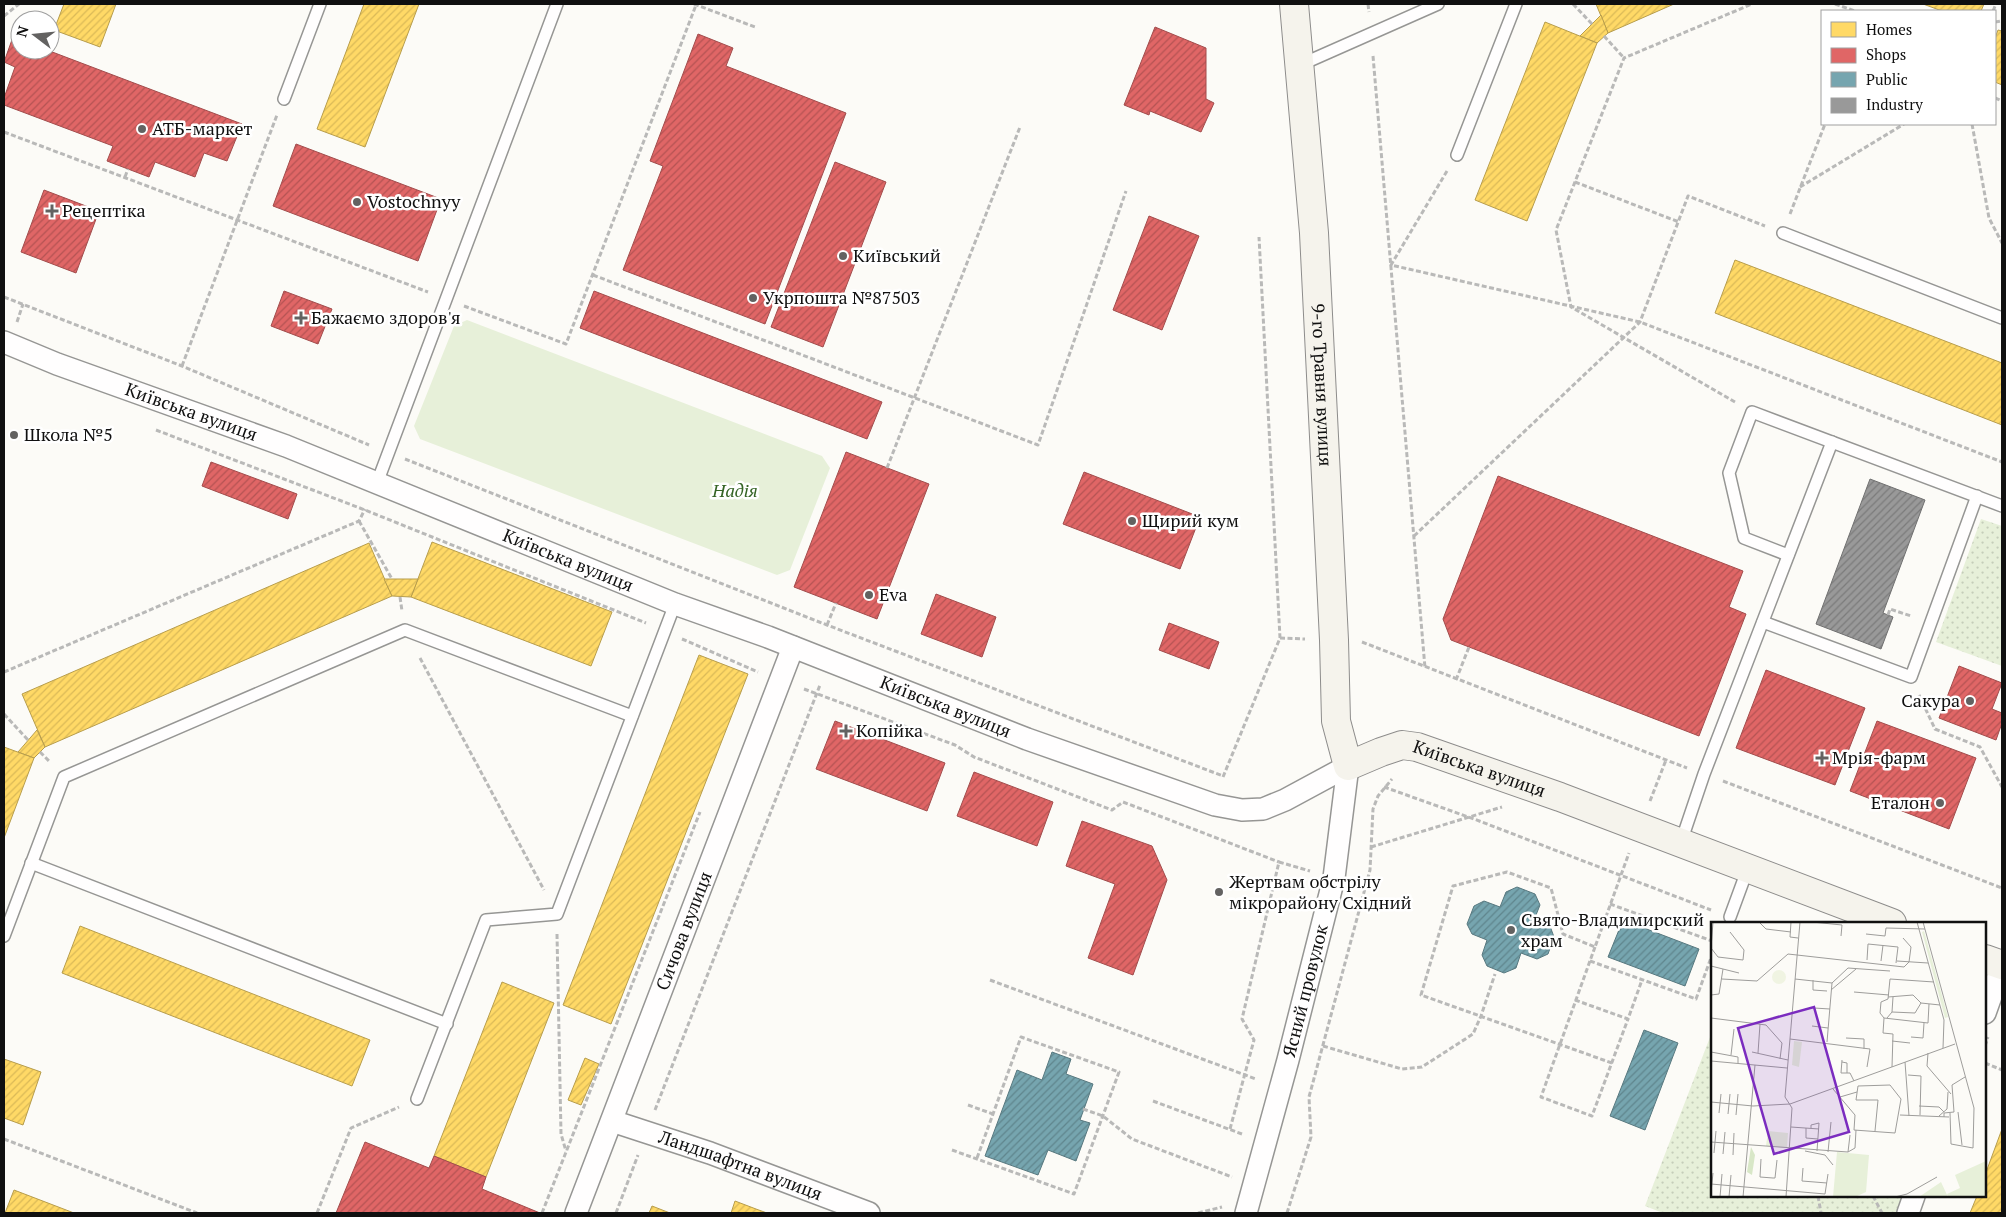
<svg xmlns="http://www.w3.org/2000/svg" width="2006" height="1217" font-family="'PT Serif',serif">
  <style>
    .grass { fill: url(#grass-dots) }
    .park { fill: #e7f0d9 }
    .homes { fill: url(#homes-hatch); stroke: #b79d4c }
    .shops { fill: url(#shops-hatch); stroke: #a24c4c }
    .public { fill: url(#public-hatch); stroke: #57787f }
    .industry { fill: url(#industry-hatch); stroke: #707070 }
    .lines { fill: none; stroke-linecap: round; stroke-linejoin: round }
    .lane-casing { stroke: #969694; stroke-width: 14 }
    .street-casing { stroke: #969694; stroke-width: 24 }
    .secondary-casing { stroke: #8d8c8b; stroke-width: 30 }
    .path { stroke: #b9b9b8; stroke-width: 3; stroke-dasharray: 5 2.5; stroke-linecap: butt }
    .lane { stroke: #fffefe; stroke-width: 11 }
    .street { stroke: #fffefe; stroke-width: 21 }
    .secondary { stroke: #f5f3ec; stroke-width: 28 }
    .poi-dot { fill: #636261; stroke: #fff; stroke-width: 2 }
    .labels { text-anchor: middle; stroke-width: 5; stroke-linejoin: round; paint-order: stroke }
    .poi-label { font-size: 18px; fill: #101010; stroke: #fff; text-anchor: start }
    .street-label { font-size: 18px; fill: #101010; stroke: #fff }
    .park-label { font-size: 18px; font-style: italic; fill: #356425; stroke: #fff }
    .inset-road { fill: none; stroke: #9e9d9b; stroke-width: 1 }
    .view { fill: #7b2cbf; fill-opacity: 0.15; stroke: #7b2cbf; stroke-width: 2.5 }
    .inset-edge { fill: none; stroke: #101010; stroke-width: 2.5 }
  </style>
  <defs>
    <pattern id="grass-dots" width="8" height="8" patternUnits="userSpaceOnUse" patternTransform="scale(1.25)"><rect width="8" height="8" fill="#e7f0d9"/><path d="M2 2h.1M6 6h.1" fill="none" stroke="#c5cdb9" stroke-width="1.8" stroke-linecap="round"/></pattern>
    <pattern id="homes-hatch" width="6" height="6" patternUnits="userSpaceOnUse" patternTransform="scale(1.25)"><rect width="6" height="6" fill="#ffd966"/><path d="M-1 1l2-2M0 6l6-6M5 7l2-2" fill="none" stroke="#dab957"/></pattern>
    <pattern id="shops-hatch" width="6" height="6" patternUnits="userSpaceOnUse" patternTransform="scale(1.25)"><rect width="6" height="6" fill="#e06666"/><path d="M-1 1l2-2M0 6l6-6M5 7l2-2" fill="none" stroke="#b45353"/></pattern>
    <pattern id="public-hatch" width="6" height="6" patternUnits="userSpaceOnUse" patternTransform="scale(1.25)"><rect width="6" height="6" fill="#76a5af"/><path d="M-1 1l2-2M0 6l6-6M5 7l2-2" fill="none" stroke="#5f858d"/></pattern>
    <pattern id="industry-hatch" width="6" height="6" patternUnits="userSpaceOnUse" patternTransform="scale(1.25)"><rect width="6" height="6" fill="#999"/><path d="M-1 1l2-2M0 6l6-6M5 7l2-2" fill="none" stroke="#7b7b7b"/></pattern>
  </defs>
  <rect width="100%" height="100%" fill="#fcfbf7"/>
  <g class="grass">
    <polygon points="1981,519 2002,526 2002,666 1936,642"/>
    <polygon points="1712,1032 1712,1196 1905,1196 1898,1213 1663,1213 1645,1206"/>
  </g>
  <polygon class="park" points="467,320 822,456 830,468 790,570 777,575 420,439 414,426 454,326"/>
  <g class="homes">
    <polygon points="64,4 116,4 100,47 54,30"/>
    <polygon points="364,4 419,4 365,147 317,129"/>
    <polygon points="1596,4 1674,4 1608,33"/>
    <polygon points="1923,4 1984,4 1981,11 1942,11"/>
    <polygon points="1601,15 1608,33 1597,43 1580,36"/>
    <polygon points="1545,22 1597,43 1527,221 1475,200"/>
    <polygon points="1998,30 2002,31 2002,85 1995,82 1995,38"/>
    <polygon points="1735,260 2002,363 2002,425 1715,313"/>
    <polygon points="432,542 612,612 591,666 411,597"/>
    <polygon points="369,543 392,596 45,747 22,694"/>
    <polygon points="384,579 418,579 411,597 392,596"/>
    <polygon points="699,655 748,674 611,1024 563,1005"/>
    <polygon points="37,730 45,747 34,758 18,752"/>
    <polygon points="4,747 34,758 4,838"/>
    <polygon points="80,926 370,1040 352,1086 62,973"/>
    <polygon points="502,982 554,1003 486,1177 434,1156"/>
    <polygon points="585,1058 599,1064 581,1105 568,1100"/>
    <polygon points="4,1059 41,1072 23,1125 4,1118"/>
    <polygon points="2002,1129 2002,1213 1970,1213 1977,1196 1985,1196 1985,1175"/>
    <polygon points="14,1190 74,1213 5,1213"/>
    <polygon points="735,1201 756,1209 767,1213 731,1213"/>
    <polygon points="652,1206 670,1213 649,1213"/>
  </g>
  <g class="shops">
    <polygon points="1155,27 1206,48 1206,99 1214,103 1201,132 1150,111 1149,115 1124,105"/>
    <polygon points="698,34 733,48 726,66 846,113 765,324 623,270 663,166 650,161"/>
    <polygon points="13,37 20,40 20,50 47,50 242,124 227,161 204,153 195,177 155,162 149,177 107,161 113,146 4,105 4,98 15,67 4,62"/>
    <polygon points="296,144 441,199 418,261 273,206"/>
    <polygon points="835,162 886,182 823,347 771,327"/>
    <polygon points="44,190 99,211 76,273 21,252"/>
    <polygon points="1149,216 1199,236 1162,330 1113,310"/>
    <polygon points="284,291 332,309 318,344 271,326"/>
    <polygon points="594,291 882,402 867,439 580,328"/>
    <polygon points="846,452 929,484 877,619 794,587"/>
    <polygon points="211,462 297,494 288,519 202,486"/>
    <polygon points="1084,472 1200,517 1180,569 1063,524"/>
    <polygon points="1498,476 1743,571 1729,607 1746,614 1699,736 1451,640 1443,619"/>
    <polygon points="936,594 996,617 982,657 921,634"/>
    <polygon points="1169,623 1219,642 1209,669 1159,650"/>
    <polygon points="1959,666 2002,683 1992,709 2002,713 2002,723 1996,740 1939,718"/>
    <polygon points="1766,670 1865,708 1835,785 1736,748"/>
    <polygon points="835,721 945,763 927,811 816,769"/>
    <polygon points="1877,721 1976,758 1949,829 1850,791"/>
    <polygon points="974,772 1053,802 1037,846 957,816"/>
    <polygon points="1082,821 1152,846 1167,880 1133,975 1088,958 1115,884 1066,866"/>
    <polygon points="365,1142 429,1168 434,1156 486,1177 482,1189 540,1213 336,1213"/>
  </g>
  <g class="public">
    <polygon points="1517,887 1535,894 1540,905 1534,920 1550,926 1554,937 1548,954 1537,959 1521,953 1516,968 1504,973 1487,966 1482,955 1487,940 1472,934 1467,924 1474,906 1484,901 1500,907 1506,892"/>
    <polygon points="1623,920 1699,949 1685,986 1608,957"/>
    <polygon points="1644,1030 1678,1043 1645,1130 1610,1116"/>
    <polygon points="1052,1052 1071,1059 1066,1074 1093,1084 1080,1120 1090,1123 1076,1161 1048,1150 1038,1175 985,1156 1017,1070 1042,1080"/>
  </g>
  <polygon class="industry" points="1870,479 1925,500 1883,613 1893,617 1881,649 1816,624"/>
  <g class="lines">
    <g class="lane-casing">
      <g id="lane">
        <polyline points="1300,65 1438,4"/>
        <polyline points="284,99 320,4"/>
        <polyline points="1457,155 1516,4"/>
        <polyline points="1783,233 2002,318"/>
        <polyline points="377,483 557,4"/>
        <polyline points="1788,555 1744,538 1729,473 1752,412 2002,506"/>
        <polyline points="1763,622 1911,677 1977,496"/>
        <polyline points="1681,842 1704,774 1832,442"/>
        <polyline points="31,863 447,1024"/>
        <polyline points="1730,917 1748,868"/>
        <polyline points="4,936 64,777 405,630 632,716"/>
        <polyline points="417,1099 486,920 557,914 675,604"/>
      </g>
    </g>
    <g class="street-casing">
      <g id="street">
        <path id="s1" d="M4,342L57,364L286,446L675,604L768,637L1027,739L1215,805L1242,810L1263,809L1285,800L1348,766"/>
        <polyline points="1985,1013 2002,965"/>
        <path id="s2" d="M612,1121L710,1153L869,1213"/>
        <path id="s3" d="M576,1213L793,647"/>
        <path id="s4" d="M1246,1213L1288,1060L1334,878L1348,766"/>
        <polyline points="1908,1213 1914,1196"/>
      </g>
    </g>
    <g class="secondary-casing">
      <g id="secondary">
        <path id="s5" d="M1294,4L1314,233L1334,640L1336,721L1348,766L1381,752L1402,745L1417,747L1560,797L1892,923"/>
        <polyline points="1985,959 2002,965"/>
      </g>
    </g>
    <g class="path">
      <polyline points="694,4 755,27"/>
      <polyline points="1368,4 1369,12"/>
      <polyline points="1573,4 1592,24"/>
      <polyline points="1835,4 1855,11"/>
      <polyline points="1993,11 1996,4"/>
      <polyline points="4,16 19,4"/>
      <polyline points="1995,22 2002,21"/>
      <polyline points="1604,36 1624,58"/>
      <polyline points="1373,56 1425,668"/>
      <polyline points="1995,98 2002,101"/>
      <polyline points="1972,124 1989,218 2002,243"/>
      <polyline points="4,132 428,292"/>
      <polyline points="1447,171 1391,265 1640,322 2002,462"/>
      <polyline points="125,177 128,169"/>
      <polyline points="1575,182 1679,222"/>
      <polyline points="1800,187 1904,124"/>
      <polyline points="1790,214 1825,124"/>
      <polyline points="593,275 1038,445 1126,191"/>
      <polyline points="4,297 182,366 369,445"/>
      <polyline points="464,306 566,344 696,5"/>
      <polyline points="17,322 23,304"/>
      <polyline points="182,366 277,115"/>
      <polyline points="1735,402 1571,307 1556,230 1624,58 1752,4"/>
      <polyline points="156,430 365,510 646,623"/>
      <polyline points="405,459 827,625 1223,776"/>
      <polyline points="887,468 1020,127"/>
      <polyline points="359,521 392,579"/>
      <polyline points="1414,536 1640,322 1688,196 1765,226"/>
      <polyline points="400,597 402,611"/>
      <polyline points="1888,615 1890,609 1911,616"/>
      <polyline points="827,625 836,603"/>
      <polyline points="1280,638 1305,639"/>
      <polyline points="682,639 758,672"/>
      <polyline points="1362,642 1687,768"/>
      <polyline points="420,658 544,890"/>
      <polyline points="4,672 359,521 365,509"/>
      <polyline points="1456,680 1469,647"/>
      <polyline points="804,689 955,745 974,757 1112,810 1123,802 1279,862"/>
      <polyline points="1919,695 1935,729 1980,747 2002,787"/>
      <polyline points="4,714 28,740"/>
      <polyline points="40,752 50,762"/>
      <polyline points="1223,777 1280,638 1259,237"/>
      <polyline points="1723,781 2002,888"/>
      <polyline points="1384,787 1474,819 1711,910"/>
      <polyline points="1650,801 1666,760"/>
      <polyline points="1371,847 1502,807"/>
      <polyline points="1610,904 1712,941"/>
      <polyline points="557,934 561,1134 566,1151"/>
      <polyline points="1595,947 1541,1097 1592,1116 1628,1019"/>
      <polyline points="1590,961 1696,999 1712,955"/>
      <polyline points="990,980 1256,1079"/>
      <polyline points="1575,1000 1628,1019 1642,980"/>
      <polyline points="1323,1046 1402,1069 1422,1067 1473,1034 1481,1016 1495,974"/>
      <polyline points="1985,1046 1988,1037"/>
      <polyline points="1612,1063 1421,995 1453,886 1507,872 1551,888 1563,934 1595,947 1629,853"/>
      <polyline points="1985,1063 2002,1070"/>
      <polyline points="1153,1101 1242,1134"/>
      <polyline points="968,1105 993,1114"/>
      <polyline points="1083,1109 1103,1116 1132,1139 1232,1177"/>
      <polyline points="655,1110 820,685"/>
      <polyline points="1230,1129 1254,1040 1242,1019 1279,862 1310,871"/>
      <polyline points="4,1139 197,1213"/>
      <polyline points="952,1150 1074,1194 1119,1072 1021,1037 977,1158"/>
      <polyline points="1818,1196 1821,1213"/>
      <polyline points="1873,1196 1882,1213"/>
      <polyline points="317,1213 351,1128 399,1107"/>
      <polyline points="542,1213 700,812"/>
      <polyline points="616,1213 638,1155"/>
      <polyline points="1198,1213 1222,1207"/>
      <polyline points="1287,1213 1311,1137 1309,1097 1370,870 1373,809 1378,796 1392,779"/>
    </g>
    <use href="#lane" class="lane"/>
    <use href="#street" class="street"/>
    <use href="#secondary" class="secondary"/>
  </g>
  <g class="poi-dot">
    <circle cx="142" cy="129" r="5"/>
    <circle cx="357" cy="202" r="5"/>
    <path d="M49.5 203.5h5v5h5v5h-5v5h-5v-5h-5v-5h5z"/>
    <circle cx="843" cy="256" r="5"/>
    <circle cx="753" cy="298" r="5"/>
    <path d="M298.5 310.5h5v5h5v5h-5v5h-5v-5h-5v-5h5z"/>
    <circle cx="14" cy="435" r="5"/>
    <circle cx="1132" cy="521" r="5"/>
    <circle cx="869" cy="595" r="5"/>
    <circle cx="1970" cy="701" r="5"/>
    <path d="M843.5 723.5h5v5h5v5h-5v5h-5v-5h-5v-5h5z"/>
    <path d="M1819.5 750.5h5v5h5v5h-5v5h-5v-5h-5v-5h5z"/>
    <circle cx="1940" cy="803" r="5"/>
    <circle cx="1219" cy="892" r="5"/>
    <circle cx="1511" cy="930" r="5"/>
  </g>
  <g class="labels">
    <g class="poi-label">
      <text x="152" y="135">АТБ-маркет</text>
      <text x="367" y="208">Vostochnyy</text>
      <text x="62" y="217">Рецептіка</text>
      <text x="853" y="262">Київський</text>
      <text x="763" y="304">Укрпошта №87503</text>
      <text x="311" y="324">Бажаємо здоров'я</text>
      <text x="24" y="441">Школа №5</text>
      <text x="1142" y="527">Щирий кум</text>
      <text x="879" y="601">Eva</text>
      <text x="1960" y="707" text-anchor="end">Сакура</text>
      <text x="856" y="737">Копійка</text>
      <text x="1832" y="764">Мрія-фарм</text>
      <text x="1930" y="809" text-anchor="end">Еталон</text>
      <text x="1229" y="888">Жертвам обстрілу<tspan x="1229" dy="21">мікрорайону Східний</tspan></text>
      <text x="1521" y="926">Свято-Владимирский<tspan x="1521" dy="21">храм</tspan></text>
    </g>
    <g class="street-label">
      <text dy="6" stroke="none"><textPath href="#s5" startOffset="382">9-го Травня вулиця</textPath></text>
      <text dy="6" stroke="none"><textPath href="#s1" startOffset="200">Київська вулиця</textPath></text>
      <text dy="6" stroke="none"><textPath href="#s1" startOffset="605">Київська вулиця</textPath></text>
      <text dy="6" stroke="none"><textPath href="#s1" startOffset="1010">Київська вулиця</textPath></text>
      <text dy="6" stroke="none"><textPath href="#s5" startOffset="904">Київська вулиця</textPath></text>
      <text dy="6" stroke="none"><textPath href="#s3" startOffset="302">Сичова вулиця</textPath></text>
      <text dy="6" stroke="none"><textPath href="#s4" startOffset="230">Ясний провулок</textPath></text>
      <text dy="6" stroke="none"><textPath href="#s2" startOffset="136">Ландшафтна вулиця</textPath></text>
    </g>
    <g class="park-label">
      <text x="735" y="497">Надія</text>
    </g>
  </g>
  <g transform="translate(1711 922)">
    <rect width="275" height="275" fill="#fcfbf7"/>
    <path d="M213,9L237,95L234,96L211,10ZM57,209L77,211L76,226L55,224ZM230,260L237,275H208Z" fill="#e7f0d9"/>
    <path d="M40,225L44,233L41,253L36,250Z" fill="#d8e7c7"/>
    <path d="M83,119L91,120L88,145L81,143ZM126,230L158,233L155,270L144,275H122ZM275,239V275H237L236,272L249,266L244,253Z" fill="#e7f0d9"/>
    <path d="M61 55a7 7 0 1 1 14 0a7 7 0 1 1-14 0Z" fill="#f0f4e2"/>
    <path class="inset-road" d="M2,0L0,26L7,35L32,38L33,28L19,10M48,0L55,7L80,10M80,0L79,15L87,16M101,0L131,3L130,14M206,0L233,98L232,126M212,0L263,186L262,226L240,222L239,191M155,12L174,14L175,6L214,7M156,38L157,22L187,25L185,41M170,39L172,23M186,39L217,41M0,44L28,51M11,57L46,59L77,32L193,45L198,40L200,25L192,16M84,57L121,61M102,58V68L116,69M120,68L145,47M143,70L178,73M0,73L8,72L12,47M177,75L202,73L210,81L229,83M103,86L119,87M181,90L204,91L210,81M0,96L55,103L71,121L69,137M173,96L217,101L218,82M176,96L181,90L182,75M101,104L117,106M200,115L212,116L213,101M135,116L153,117V127M79,117L159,127L156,145M181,119L199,121M116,120L121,61L137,46L179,49M0,130L27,135V141M41,130L77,138M47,131L49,102M217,131L216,144L240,172M20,133L23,107M131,138L130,151H139L143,159M0,139L76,146M131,140L136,141V151M194,140L198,194M181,145L182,112L172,111L173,96L169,91L170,80L177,77L179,57L223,60M197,153L210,154L209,193M147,164L145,178H167L164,209M122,167L144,193L143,208L184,211L190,177L179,163L147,164M129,175L146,170M0,180L42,184L79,182L244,122M208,184L228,185L233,190M247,190L251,223M8,191L10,172M17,192L19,172M25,193L27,172M189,193L238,195M228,194L236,187L237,170M233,195V191L243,190L241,163L254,155M80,205L108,207M95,206V216L107,217M100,206V203L108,201L106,229M0,220L137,230L144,226L145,208M94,229L114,233L122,243M117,230L120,200M137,230L139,213M3,231L5,209M12,232L14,210M22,233L23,211M50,237L49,255L62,256H64L66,238M92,246L91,259L116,261M0,262L114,272L117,252M0,270L2,251M9,275L11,252M18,275L20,253M32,275L44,143M75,275L81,186L74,175L89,0M184,275L196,272L226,255"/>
    <path class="view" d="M103,85L138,210L63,232L27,106Z"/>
    <rect width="275" height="275" class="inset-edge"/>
  </g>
  <rect width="2006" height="1217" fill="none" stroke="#101010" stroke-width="10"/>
  <rect x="1821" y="10" width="175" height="115" fill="#ffffff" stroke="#9f9f9f"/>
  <rect x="1831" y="22" width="25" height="15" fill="#ffd966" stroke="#9f9f9f"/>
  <text x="1866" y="35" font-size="15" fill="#101010">Homes</text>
  <rect x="1831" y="48" width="25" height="15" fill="#e06666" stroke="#9f9f9f"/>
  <text x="1866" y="60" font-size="15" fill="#101010">Shops</text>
  <rect x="1831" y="72" width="25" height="15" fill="#76a5af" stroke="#9f9f9f"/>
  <text x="1866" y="85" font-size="15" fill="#101010">Public</text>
  <rect x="1831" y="98" width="25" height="15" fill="#999999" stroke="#9f9f9f"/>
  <text x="1866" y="110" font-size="15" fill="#101010">Industry</text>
  <g transform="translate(35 35) rotate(286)"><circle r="24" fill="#ffffff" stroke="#9f9f9f"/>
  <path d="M0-4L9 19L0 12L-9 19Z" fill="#636261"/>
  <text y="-8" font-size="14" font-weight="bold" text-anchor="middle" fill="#101010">N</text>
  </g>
</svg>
